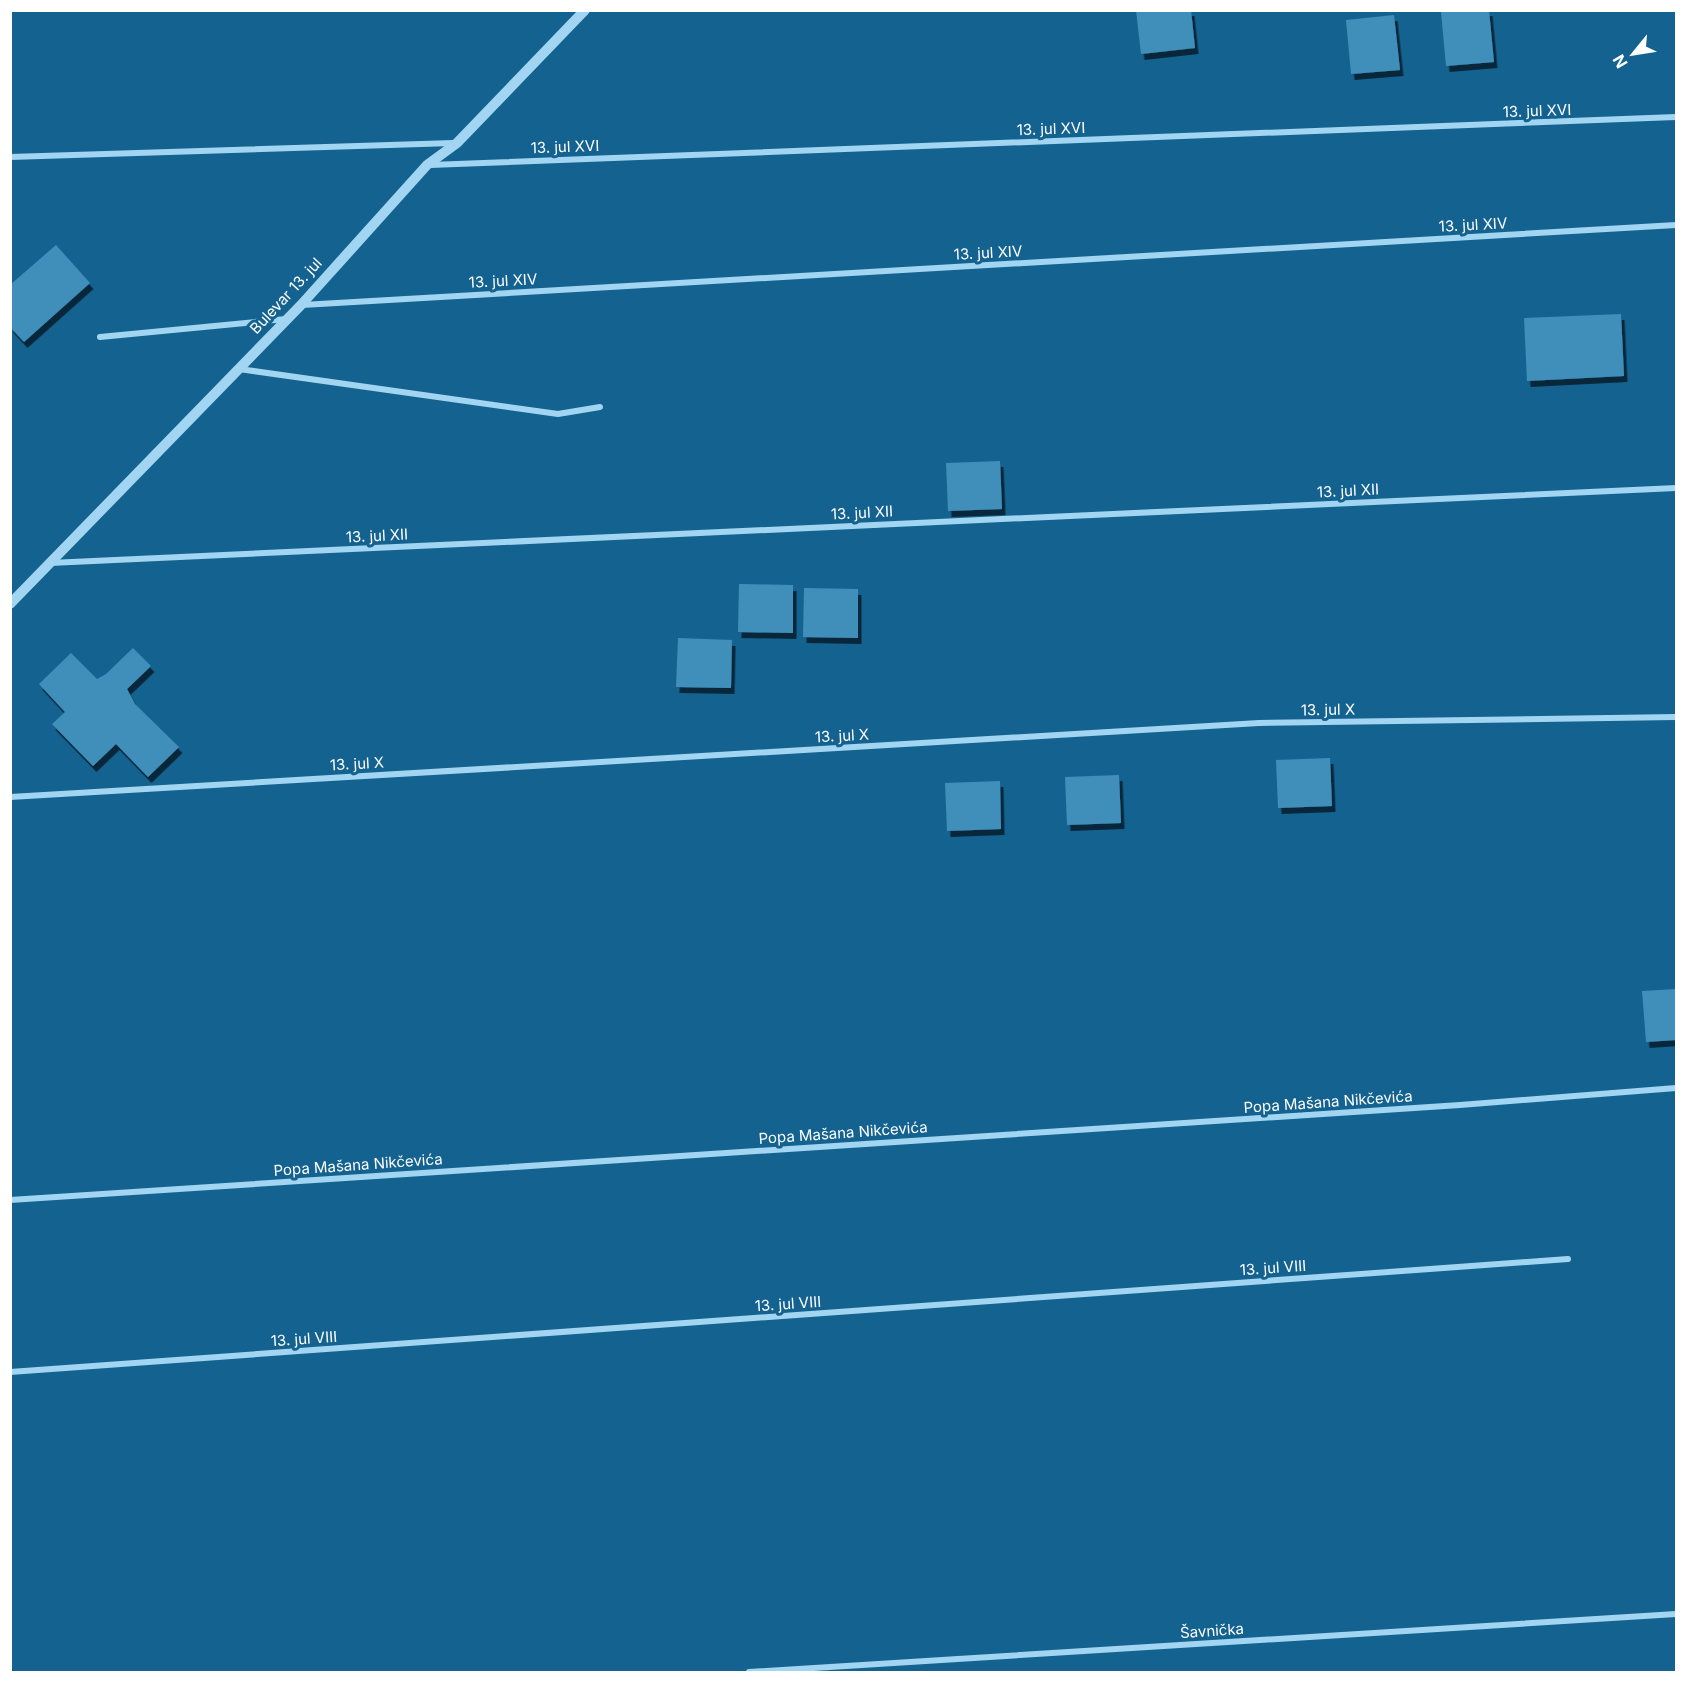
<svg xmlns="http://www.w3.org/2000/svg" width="1687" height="1683" font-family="Inter,sans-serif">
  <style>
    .building { fill: #418fba; filter: url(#shadow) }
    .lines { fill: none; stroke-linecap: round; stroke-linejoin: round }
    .minor { stroke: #a1d5f1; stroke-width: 6 }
    .tertiary { stroke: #a1d5f1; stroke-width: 10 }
    .labels { text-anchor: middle; stroke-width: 6; stroke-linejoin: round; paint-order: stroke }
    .street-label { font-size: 15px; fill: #fff; stroke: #146290 }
  </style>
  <defs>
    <filter id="shadow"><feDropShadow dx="3.5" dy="6" stdDeviation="0" flood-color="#0009"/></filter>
  </defs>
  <rect width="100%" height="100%" fill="#146290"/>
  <g class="building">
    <polygon points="1136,10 1191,10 1195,48 1141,54"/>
    <polygon points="1457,10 1489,10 1494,62 1446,66 1441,12"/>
    <polygon points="1394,15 1400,70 1351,74 1346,20"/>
    <polygon points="56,245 90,283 24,342 10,327 10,285"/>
    <polygon points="1621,314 1624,376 1527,381 1524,318"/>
    <polygon points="1000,461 1002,509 948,511 946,463"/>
    <polygon points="739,584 793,585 793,633 738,632"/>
    <polygon points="804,588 858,589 858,638 803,637"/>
    <polygon points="678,638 732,640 731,688 676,687"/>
    <polygon points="133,648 151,666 127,689 135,704 179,747 148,777 116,744 93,766 52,724 65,712 39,684 71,653 97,679 106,674"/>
    <polygon points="1330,758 1332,806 1278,808 1276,760"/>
    <polygon points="1119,775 1121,823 1067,825 1065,777"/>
    <polygon points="1000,781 1001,829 947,831 945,783"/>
    <polygon points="1676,989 1676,1040 1646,1042 1642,991"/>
  </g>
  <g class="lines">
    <g class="minor">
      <polyline points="10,157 453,143"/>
      <polyline points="430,165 1676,117"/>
      <polyline points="302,305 1676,225"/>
      <polyline points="100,337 286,319"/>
      <polyline points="239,369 558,414 600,407"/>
      <polyline points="50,563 1676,488"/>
      <polyline points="10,797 1259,723 1676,717"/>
      <polyline points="10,1200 1460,1105 1676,1088"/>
      <polyline points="10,1372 1568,1259"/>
      <polyline points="749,1672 1676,1614"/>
    </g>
    <polyline class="tertiary" points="10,604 301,305 427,165 457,143 585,10"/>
  </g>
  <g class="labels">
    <g class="street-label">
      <text transform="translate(1537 111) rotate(-2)" y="5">13. jul XVI</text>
      <text transform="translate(1051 129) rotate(-2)" y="5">13. jul XVI</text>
      <text transform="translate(565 147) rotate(-2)" y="5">13. jul XVI</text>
      <text transform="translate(1473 225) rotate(-3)" y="5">13. jul XIV</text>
      <text transform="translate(988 253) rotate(-3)" y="5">13. jul XIV</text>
      <text transform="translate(503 281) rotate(-3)" y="5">13. jul XIV</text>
      <text transform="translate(286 296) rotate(-47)" y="5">Bulevar 13. jul</text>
      <text transform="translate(1348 491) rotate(-3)" y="5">13. jul XII</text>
      <text transform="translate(862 513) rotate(-3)" y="5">13. jul XII</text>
      <text transform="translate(377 536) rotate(-3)" y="5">13. jul XII</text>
      <text transform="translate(1328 710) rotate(-1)" y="5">13. jul X</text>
      <text transform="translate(842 736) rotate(-3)" y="5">13. jul X</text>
      <text transform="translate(357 764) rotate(-3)" y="5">13. jul X</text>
      <text transform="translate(1328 1102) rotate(-4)" y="5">Popa Mašana Nikčevića</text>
      <text transform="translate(843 1133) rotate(-4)" y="5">Popa Mašana Nikčevića</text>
      <text transform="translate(358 1165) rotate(-4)" y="5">Popa Mašana Nikčevića</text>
      <text transform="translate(1273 1268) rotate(-4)" y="5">13. jul VIII</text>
      <text transform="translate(788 1304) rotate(-4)" y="5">13. jul VIII</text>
      <text transform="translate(304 1339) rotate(-4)" y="5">13. jul VIII</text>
      <text transform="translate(1212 1631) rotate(-4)" y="5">Šavnička</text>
    </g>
  </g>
  <rect width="1687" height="1683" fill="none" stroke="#ffffff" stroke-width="24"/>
  <g transform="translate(1633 54) rotate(240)" stroke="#146290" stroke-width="4.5" paint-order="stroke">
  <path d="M0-4.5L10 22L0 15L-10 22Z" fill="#ffffff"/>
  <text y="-9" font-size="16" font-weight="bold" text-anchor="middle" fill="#ffffff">N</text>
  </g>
</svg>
